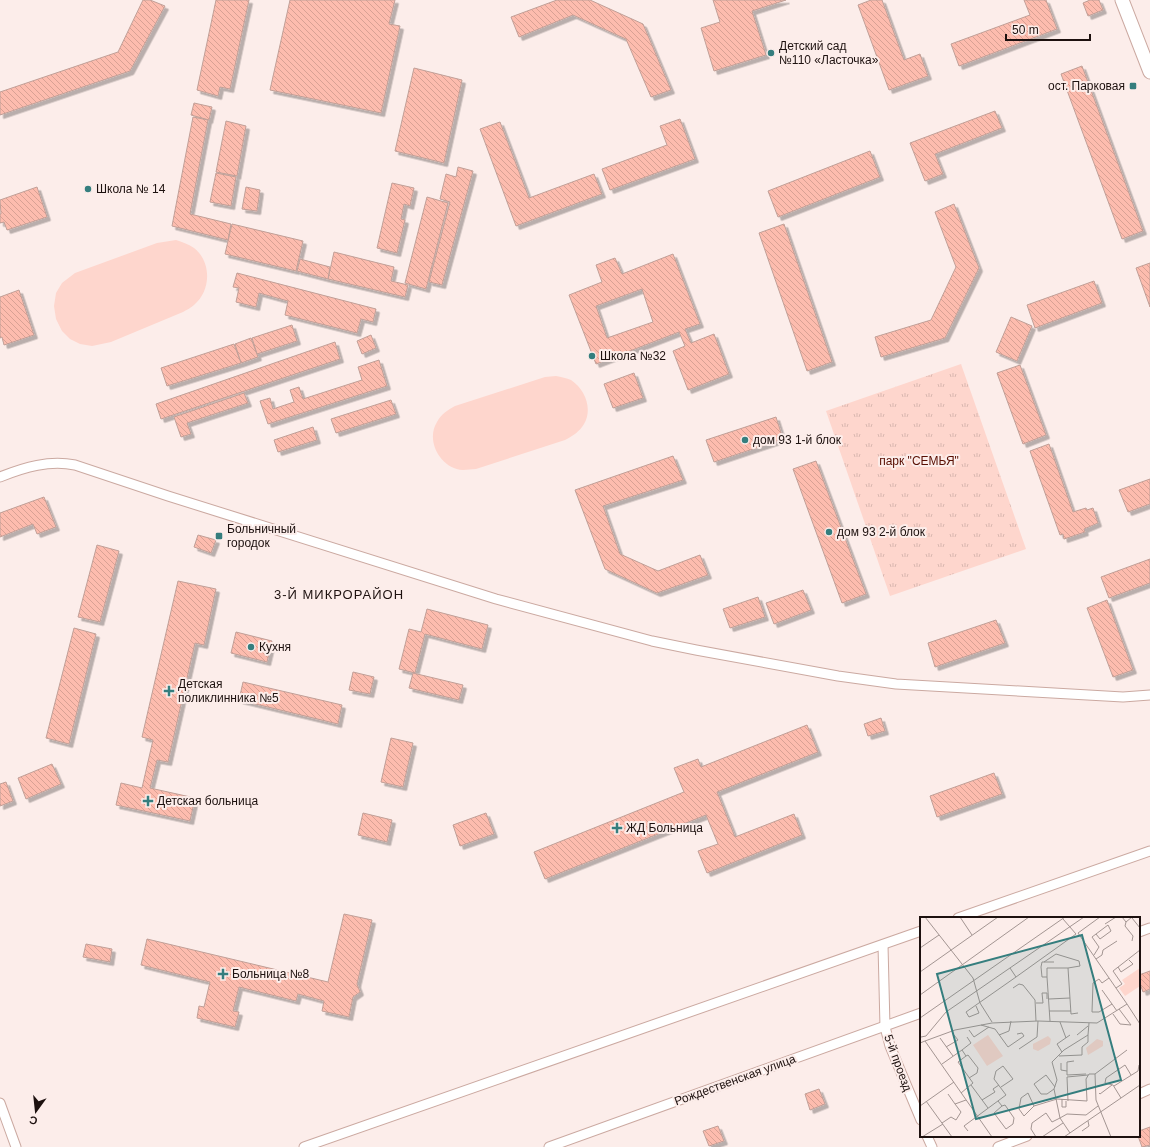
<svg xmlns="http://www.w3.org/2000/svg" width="1150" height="1147" font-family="Arial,sans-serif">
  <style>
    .grass { fill: url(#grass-tufts) }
    .pitch { fill: #fed6cd }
    .building { fill: url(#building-back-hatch); stroke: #c09f97; fill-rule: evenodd; filter: url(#shadow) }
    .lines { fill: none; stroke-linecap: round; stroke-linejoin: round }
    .street-casing { stroke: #cba9a1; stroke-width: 11 }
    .secondary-casing { stroke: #cba9a1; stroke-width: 15 }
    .street { stroke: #fff; stroke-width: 9 }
    .secondary { stroke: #fff; stroke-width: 13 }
    .poi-dot { fill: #357e7e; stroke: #fcedea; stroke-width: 1.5 }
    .labels { text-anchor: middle; stroke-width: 4; stroke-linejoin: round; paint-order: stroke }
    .poi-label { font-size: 12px; fill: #1d110f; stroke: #fcedea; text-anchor: start }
    .park-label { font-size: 12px; fill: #590f03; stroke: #fcedea }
    .street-label { font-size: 12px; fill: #1d110f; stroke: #fcedea }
    .neighbourhood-label { font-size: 13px; letter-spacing: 1px; fill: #1d110f; stroke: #fcedea }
    .inset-road { fill: none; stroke: #a39592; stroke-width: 1 }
    .view { fill: #357e7e; fill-opacity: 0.15; stroke: #357e7e; stroke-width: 2 }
    .inset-edge { fill: none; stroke: #1d110f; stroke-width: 2 }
  </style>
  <defs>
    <pattern id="grass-tufts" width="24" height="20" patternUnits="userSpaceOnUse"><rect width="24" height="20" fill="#fed6cd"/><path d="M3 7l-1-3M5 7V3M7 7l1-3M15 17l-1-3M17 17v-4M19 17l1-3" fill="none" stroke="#d9b7af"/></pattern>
    <pattern id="building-back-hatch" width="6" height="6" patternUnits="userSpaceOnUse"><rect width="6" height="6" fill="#fdbcae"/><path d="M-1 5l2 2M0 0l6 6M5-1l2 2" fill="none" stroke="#d8a194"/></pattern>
    <filter id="shadow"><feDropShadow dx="3.5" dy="3.5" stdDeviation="0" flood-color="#0004"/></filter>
  </defs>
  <rect width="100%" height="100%" fill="#fcedea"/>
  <polygon class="grass" points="961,364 1026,549 890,596 826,411"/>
  <g class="pitch">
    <path d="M176,240C182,242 188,244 194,248C212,262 211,291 194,305C191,308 186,310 183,312L111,342L92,346L80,344L70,339L62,331L56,319L54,306L56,293L62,283L75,273L157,243Z"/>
    <path d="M556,376C561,377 567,378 571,380C585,389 593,409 584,424C580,431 573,436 565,440L476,469C472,469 467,470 463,470C441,469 425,441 437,422C441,414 448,410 455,406L545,377Z"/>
  </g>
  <g class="building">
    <polygon points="143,0 150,0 165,6 130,71 0,115 0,92 118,52"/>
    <polygon points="216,0 249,0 230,89 220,87 218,96 197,90"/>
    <polygon points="290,0 395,0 389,24 400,26 381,113 270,90"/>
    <polygon points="557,0 590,0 643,24 671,90 651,97 626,39 573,15 519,37 511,17"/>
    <polygon points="713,0 786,0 752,11 766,55 714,71 701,28 720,22"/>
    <polygon points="871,0 882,0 904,60 920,54 928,76 889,90 858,5"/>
    <polygon points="1024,0 1046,0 1057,29 959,66 951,44 1030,15"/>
    <polygon points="1090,0 1099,0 1103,10 1088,16 1083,3"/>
    <polygon points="1082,66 1143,231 1122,239 1061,74"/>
    <polygon points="414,68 462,80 444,163 395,151"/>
    <polygon points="194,103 212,107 209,120 191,115"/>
    <polygon points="995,111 1002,128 935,154 943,174 925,181 910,143"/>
    <polygon points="193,117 208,120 190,214 231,224 228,240 172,226"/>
    <polygon points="680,119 695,159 610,190 602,169 667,145 660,126"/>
    <polygon points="226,121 246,126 237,176 216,172"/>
    <polygon points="500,122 529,198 594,174 602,194 516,226 480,129"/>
    <polygon points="870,151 880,177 778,217 768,191"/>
    <polygon points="458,167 473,171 442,285 429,282 450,202 440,199 446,174 456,177"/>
    <polygon points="216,173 236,177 231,206 210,202"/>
    <polygon points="392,183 414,188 410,206 404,204 401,219 405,220 397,253 377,248"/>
    <polygon points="37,187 47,217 7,230 4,222 0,223 0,214 1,214 0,200"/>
    <polygon points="246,187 260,190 257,211 242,209"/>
    <polygon points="427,197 448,203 426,289 405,283"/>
    <polygon points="954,204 979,268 945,338 881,357 875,337 931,320 956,267 935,212"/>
    <polygon points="232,224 303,241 296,271 225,254"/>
    <polygon points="784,224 832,362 807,371 759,233"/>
    <polygon points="334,252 394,267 391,281 408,285 405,297 328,279"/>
    <path d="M673,254L700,324L685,329L691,343L714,334L729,374L688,390L673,351L685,346L679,332L596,364L569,295L602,282L596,265L615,258L622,274ZM642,289L653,322L607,338L596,306Z"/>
    <polygon points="300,259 330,267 328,279 297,271"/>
    <polygon points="1150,263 1150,307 1136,268"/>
    <polygon points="237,273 376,309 373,322 361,319 357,333 285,315 288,301 259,293 256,307 236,302 239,288 233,287"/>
    <polygon points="1094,281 1102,303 1035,328 1027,305"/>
    <polygon points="19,290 34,335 4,345 2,337 0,338 0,297"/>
    <polygon points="1011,317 1032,326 1017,361 996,352"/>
    <polygon points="292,325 297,341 257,354 252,338"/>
    <polygon points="371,335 376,348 362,354 357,341"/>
    <polygon points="251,338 258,357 241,363 235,344"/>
    <polygon points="335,342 340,359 161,419 156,404"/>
    <polygon points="234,344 241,363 167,386 161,368"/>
    <polygon points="379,360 387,386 268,424 260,401 270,398 273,409 294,402 290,390 299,387 303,399 362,380 358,367"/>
    <polygon points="1020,365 1046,435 1023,444 997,373"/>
    <polygon points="634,373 643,398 613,408 604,384"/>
    <polygon points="244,393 248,403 187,423 191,434 181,437 174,417"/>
    <polygon points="391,400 396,414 336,433 331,419"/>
    <polygon points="776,417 783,439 714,462 706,440"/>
    <polygon points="313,427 317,440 278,452 274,440"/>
    <polygon points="1049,444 1073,512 1086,508 1087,510 1093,508 1098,523 1084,529 1085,532 1064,539 1063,534 1060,535 1030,451"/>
    <polygon points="673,456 683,480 603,506 620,554 658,571 700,555 708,575 657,593 605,569 575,490"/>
    <polygon points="816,461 866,594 842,603 793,469"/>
    <polygon points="1150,479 1150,504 1128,512 1119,490"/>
    <polygon points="44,497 56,527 37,534 33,524 0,537 0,513"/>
    <polygon points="198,535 216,540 211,553 194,547"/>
    <polygon points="97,545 119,551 100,622 78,617"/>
    <polygon points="1150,559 1150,583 1109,598 1101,577"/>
    <polygon points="178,581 216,589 204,645 195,643 168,762 157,760 150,788 195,798 190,821 116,805 121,783 142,788 153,740 142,737"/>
    <polygon points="803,590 811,610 774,624 766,603"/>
    <polygon points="758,597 765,617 730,628 723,609"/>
    <polygon points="1107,600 1133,670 1113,677 1087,608"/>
    <polygon points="427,609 488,625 482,649 425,634 415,673 399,669 409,629 421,632"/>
    <polygon points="996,620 1005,643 935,667 928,643"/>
    <polygon points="74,628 96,634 69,744 46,738"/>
    <polygon points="236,632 272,641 267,662 231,653"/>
    <polygon points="353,672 374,677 370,694 349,690"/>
    <polygon points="413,673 463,685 459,700 409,688"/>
    <polygon points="243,682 342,705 338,724 239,700"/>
    <polygon points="881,718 885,731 868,736 864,724"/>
    <polygon points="807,725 818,752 717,792 735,837 794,814 802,835 707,873 698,851 718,844 706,815 545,879 534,852 684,792 674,768 698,759 701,767"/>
    <polygon points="391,738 413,743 403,787 381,782"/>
    <polygon points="52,764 61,784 26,799 18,778"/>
    <polygon points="994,773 1002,794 937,817 930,796"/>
    <polygon points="6,782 13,801 0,806 0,784"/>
    <polygon points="363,813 392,820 387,842 358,835"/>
    <polygon points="486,813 494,834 460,846 453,825"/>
    <polygon points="344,914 372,920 357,984 360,992 353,997 349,1017 322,1011 324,1001 298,994 296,1001 239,987 233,1011 239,1012 235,1027 197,1018 199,1006 204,1007 210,982 141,965 147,939 328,982"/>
    <polygon points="86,944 112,949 110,962 83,957"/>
    <polygon points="1150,971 1150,989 1143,992 1139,981 1139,975"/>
    <polygon points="819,1089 825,1104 810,1110 805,1094"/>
    <polygon points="718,1126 724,1141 709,1146 703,1131"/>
    <polygon points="1150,1127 1150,1145 1142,1147 1138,1136 1139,1131"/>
  </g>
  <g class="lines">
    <g class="street-casing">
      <g id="street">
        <path d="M0,477C25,467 49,460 75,465L168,496L496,599L652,641L696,650L838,676L896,684L1123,697L1150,695"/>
        <polyline points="958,918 1150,851"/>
        <polyline points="1139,932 1150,928"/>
        <polyline points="883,945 885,1027 890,1046 921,1120"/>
        <polyline points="1139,1094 1150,1089"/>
        <polyline points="0,1103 16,1147"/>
        <polyline points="927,1136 932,1147"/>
        <polyline points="304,1147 921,931"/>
        <polyline points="549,1147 921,1013"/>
        <polyline points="998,1147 1027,1136"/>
      </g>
    </g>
    <g class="secondary-casing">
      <polyline id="secondary" points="1122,0 1150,72"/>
    </g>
    <use href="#street" class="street"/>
    <use href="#secondary" class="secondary"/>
  </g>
  <g class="poi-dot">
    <circle cx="771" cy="53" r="4"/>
    <rect x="1129" y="82" width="8" height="8" rx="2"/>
    <circle cx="88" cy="189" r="4"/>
    <circle cx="592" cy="356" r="4"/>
    <circle cx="745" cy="440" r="4"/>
    <circle cx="829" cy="532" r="4"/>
    <rect x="215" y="532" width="8" height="8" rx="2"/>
    <circle cx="251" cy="647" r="4"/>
    <path d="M167 685h4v4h4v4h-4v4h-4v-4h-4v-4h4z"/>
    <path d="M146 795h4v4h4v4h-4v4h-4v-4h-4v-4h4z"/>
    <path d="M615 822h4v4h4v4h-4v4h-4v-4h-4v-4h4z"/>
    <path d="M221 968h4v4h4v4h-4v4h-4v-4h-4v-4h4z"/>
  </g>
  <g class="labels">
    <g class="poi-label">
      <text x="779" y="50">Детский сад<tspan x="779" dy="14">№110 «Ласточка»</tspan></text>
      <text x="1125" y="90" text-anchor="end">ост. Парковая</text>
      <text x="96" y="193">Школа № 14</text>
      <text x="600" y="360">Школа №32</text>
      <text x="753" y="444">дом 93 1-й блок</text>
      <text x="227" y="533">Больничный<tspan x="227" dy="14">городок</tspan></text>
      <text x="837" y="536">дом 93 2-й блок</text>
      <text x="259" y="651">Кухня</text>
      <text x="178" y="688">Детская<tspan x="178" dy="14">поликлинника №5</tspan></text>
      <text x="157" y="805">Детская больница</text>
      <text x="626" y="832">ЖД Больница</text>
      <text x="232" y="978">Больница №8</text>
    </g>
    <g class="park-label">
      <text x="919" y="465">парк "СЕМЬЯ"</text>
    </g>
    <g class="street-label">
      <text transform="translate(898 1063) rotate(70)" y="4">5-й проезд</text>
      <text transform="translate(735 1080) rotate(-20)" y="4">Рождественская улица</text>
    </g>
    <g class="neighbourhood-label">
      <text x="339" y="599">3-Й МИКРОРАЙОН</text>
    </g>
  </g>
  <g transform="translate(920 917)">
    <rect width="220" height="220" fill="#fcedea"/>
    <path d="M220,51V69L205,79L199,71L205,67L202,63ZM68,118L83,139L67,149L53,128Z" fill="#fed6cd"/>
    <path d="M128,119L131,122L130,127L118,134L113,132V127ZM177,122L183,124V129L168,138L166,131Z" fill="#fed6cd"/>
    <path class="inset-road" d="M5,0L53,61L60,86L72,105M40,0L52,18M202,0L206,5L212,0M212,1L220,11M143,2L156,17M206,5L205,9L213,19L212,24M185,7L196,0M0,31L19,18M174,38L179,30L172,20L188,8L191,14L180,22L176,17M176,42L182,38L183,33L197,24M124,45L136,37L159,44L160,49L148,51L151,97L158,96M198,50L201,55L213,47L209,43M0,55L78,0M96,60L156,17M127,60V51H148M189,61L182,66L179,62L173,66L172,95H179L192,87M93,71L99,67L103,68L115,83L116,104M196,71L202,67L193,54L220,33M182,73L197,94M0,78L109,0M129,82L150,81M116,86H123L122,76H127V82M207,87L220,107M56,89L59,96L49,100L46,95L96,60L90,51M129,94H151M193,97L200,107L211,108L199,92M0,101L145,0M130,104L127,60H122L121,50L122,45H134M140,105L146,121M169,106L168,118L144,133L132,145L137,163L134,172L140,201L147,197L166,198L178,189M61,108L75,112L88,130L104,119L102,116L97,117M49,113L54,120L69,110M79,118L89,114L91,104M157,118L168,109M1,120L6,119L26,95L164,0M20,121L33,139M5,124L35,113L72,106L118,104L177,106L207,87L158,16L180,0M0,126L5,124L72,220M26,130L38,123L34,118M99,132L117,120L118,104M42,133L51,126L47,120M142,135L137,127L150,118M46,139L48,138L58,151L57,156L49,161M139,139L162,138V130L168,125V118M154,144L147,145V158L166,157M141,146V153L147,154M22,147L42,133L46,139L38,145L53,166L41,176M175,157L207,133M51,168L68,191M194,169L218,154L219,148M134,172L127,177H121L114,167L126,158L135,170M179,176L180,177L192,168M28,177L35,187M201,181L193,168L185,166L186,161L205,148L211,158M142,182V190H146V184M62,183L75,175L73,172L79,168M6,184L32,220M78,184L82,189L74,196L86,212L93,207L94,201L85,188L82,189M148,184L147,160L168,158M0,189L34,165M114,189L108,176L101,181L99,192L104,199L114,189L137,182L167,184L166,162L169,157H175L176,183L191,220M41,195L35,187L46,183M22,206L31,200L36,203L41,195M48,214L44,209L86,178L74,162L76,154L83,149L93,162L81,170M162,214L169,209L168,204M2,220L23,207M116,220L111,212L112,206L126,196L132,205L140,201L150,216M122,220L143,206M144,220L220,168"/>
    <path class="view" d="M162,18L201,163L56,202L17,57Z"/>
    <rect width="220" height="220" class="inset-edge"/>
  </g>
  <g transform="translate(36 1111) rotate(195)" stroke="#fcedea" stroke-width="3" paint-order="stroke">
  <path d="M0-3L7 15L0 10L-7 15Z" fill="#1d110f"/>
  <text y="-6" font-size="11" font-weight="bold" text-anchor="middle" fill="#1d110f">С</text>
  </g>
  <path d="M1006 34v6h84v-6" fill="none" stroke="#1d110f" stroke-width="2"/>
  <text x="1012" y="34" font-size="12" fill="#1d110f" stroke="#fcedea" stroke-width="3" paint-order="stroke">50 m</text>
</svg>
